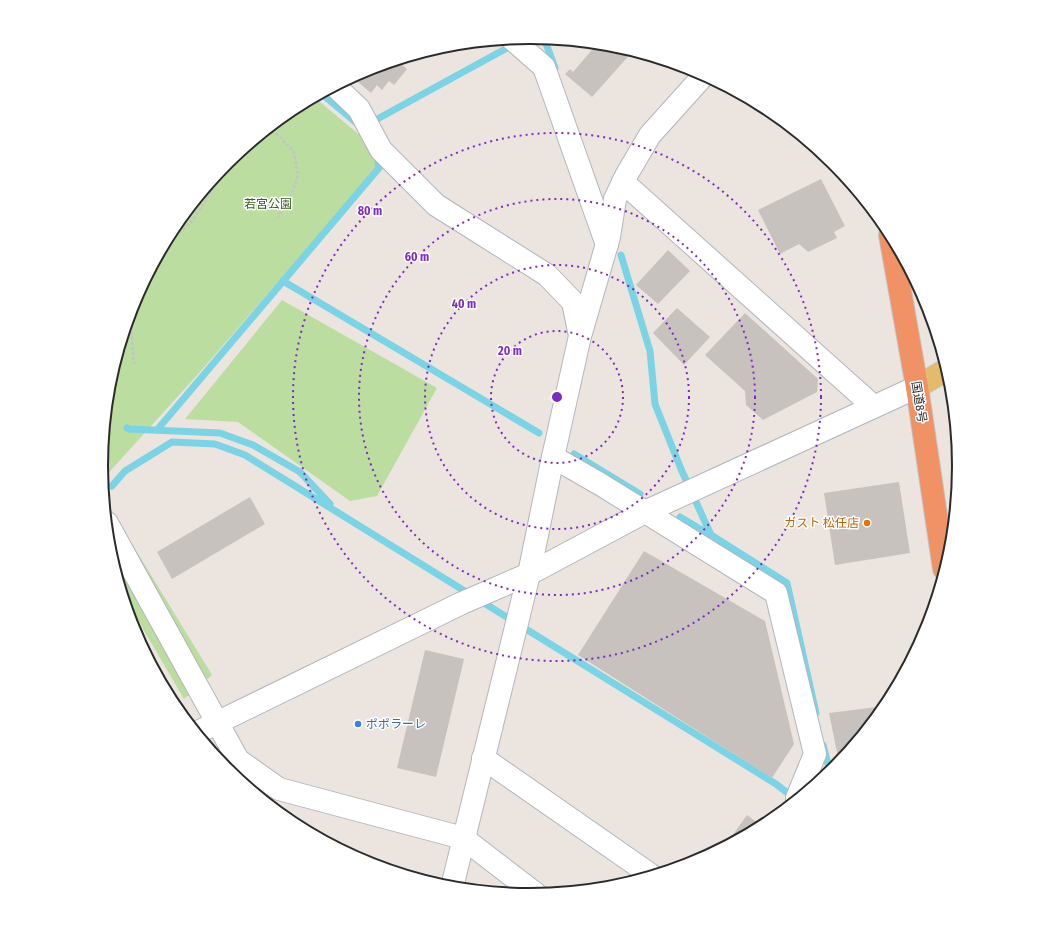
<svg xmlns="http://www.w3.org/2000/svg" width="1059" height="932" font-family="'Fira Sans Condensed','Noto Sans JP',sans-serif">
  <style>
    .green { fill: #bbdda0 }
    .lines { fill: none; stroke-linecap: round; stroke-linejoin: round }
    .stream { stroke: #7bd3e4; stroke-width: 7 }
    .building { fill: #c7c2be }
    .minor-casing { stroke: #b2b5bd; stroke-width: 24 }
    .major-casing { stroke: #c4c4c4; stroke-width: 24 }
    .highway-casing { stroke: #c4c4c4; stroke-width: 24 }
    .path { stroke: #c4c4c4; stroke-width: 2.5; stroke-dasharray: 3 2; stroke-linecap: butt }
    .minor { stroke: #fff; stroke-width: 22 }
    .major { stroke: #e4bb6b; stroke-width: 22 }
    .highway { stroke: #f09265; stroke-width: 22 }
    .ring { fill: none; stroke: #7b2cbf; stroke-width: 2; stroke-dasharray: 2 4 }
    .food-dot { fill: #e8710a; stroke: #fff; stroke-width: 1.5 }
    .shop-dot { fill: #3f7fe0; stroke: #fff; stroke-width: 1.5 }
    .labels { text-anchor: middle; stroke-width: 3; stroke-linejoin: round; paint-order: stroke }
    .park-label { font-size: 12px; fill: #356221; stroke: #fff }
    .street-label { font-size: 12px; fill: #2b2b2b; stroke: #fff }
    .food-label { font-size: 12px; fill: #c56008; stroke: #fff; text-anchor: end }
    .shop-label { font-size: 12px; fill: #366cbe; stroke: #fff; text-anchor: start }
    .rim { fill: none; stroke: #2b2b2b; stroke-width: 2 }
    .centre { fill: #7b2cbf; stroke: #fff; stroke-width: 2 }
    .ring-label { font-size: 12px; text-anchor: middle; font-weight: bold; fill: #7b2cbf; stroke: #fff; stroke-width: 3; stroke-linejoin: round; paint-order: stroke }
  </style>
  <rect width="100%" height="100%" fill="#ece5df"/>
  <g class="green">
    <polygon points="314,97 386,157 200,372 102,480 101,466 109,382 133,302 173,227 226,162 291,109"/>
    <polygon points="282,300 437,388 377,496 350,501 238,422 185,419"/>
    <polygon points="104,498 212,675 184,699 122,593 109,549"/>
  </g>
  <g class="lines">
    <g class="stream">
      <polyline points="544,38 555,68"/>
      <polyline points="321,93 359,125"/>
      <polyline points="370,123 507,48"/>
      <polyline points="621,255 650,351 655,404 681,469 711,535 787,583 816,713"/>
      <polyline points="283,281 539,433"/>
      <polyline points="127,428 129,429 220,433 253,445 300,472 330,504"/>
      <polyline points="157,430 379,168 377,153"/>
      <polyline points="574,454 640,494"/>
      <polyline points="112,486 125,471 172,442 215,444 245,455 776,784 794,798"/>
      <polyline points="680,517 710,535"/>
      <polyline points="823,745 830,772"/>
    </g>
  </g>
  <g class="building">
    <polygon points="597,44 613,45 633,51 592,97 565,74 570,69 573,72"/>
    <polygon points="396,60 407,69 394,85 389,81 382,90 377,85 371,93 352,77 366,70"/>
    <polygon points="821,179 845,226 834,232 837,238 808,252 799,244 780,254 758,210"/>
    <polygon points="668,250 690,271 658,304 636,285"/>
    <polygon points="677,308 710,337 684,365 653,333"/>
    <polygon points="745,313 818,379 817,392 763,420 746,405 745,391 705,355"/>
    <polygon points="899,482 910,553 835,565 824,493"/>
    <polygon points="250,497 265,524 172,579 157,552"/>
    <polygon points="644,551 765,621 794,744 772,778 578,655"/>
    <polygon points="425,650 464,659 436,777 397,768"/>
    <polygon points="885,706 839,762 829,713"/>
    <polygon points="747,815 762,826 725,846"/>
  </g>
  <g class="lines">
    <g class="minor-casing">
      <g id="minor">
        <polyline points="512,39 544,67 607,245"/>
        <polyline points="335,86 359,109 381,150 436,205 547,275 573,302 580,336 553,457 529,574 452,887"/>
        <polyline points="623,182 873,406"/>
        <polyline points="581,333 609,237 615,199 627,174 650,135 704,75"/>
        <polyline points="553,457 600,484 776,593 815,754 797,798"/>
        <polyline points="106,524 107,523 238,760 279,789 463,838 536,894"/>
        <polyline points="196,733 462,603 529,574 645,512 917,387"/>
        <polyline points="483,758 651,875"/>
      </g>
    </g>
    <g class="major-casing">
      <polyline id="major" points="917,387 946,370"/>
    </g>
    <g class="highway-casing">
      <polyline id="highway" points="890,235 917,387 944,569"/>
    </g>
    <g class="path">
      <polyline points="267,129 278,135 294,152 298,175 292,193 278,217"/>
      <polyline points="161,250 192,221 225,171 230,160"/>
      <polyline points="130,312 134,364"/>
    </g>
    <use href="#minor" class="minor"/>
    <use href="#major" class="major"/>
    <use href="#highway" class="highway"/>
  </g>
  <g class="ring">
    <circle cx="557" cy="397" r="66"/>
    <circle cx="557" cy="397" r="132"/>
    <circle cx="557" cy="397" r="198"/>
    <circle cx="557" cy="397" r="264"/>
  </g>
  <circle class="food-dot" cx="867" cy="523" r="4"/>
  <circle class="shop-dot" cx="358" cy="724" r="4"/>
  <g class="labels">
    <g class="park-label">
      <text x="268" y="208">若宮公園</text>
    </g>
    <g class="street-label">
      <text transform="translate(919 402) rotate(81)" y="4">国道8号</text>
    </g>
    <g class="food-label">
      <text x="859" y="527">ガスト 松任店</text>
    </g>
    <g class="shop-label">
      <text x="366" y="728">ポポラーレ</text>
    </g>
  </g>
  <path d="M0 0H1059V932H0ZM108 466a422 422 0 1 1 844 0a422 422 0 1 1-844 0Z" fill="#fff" fill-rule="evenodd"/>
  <path class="rim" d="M108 466a422 422 0 1 1 844 0a422 422 0 1 1-844 0Z"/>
  <circle cx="557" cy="397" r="6" class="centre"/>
  <g class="ring-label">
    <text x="370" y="215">80 m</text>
    <text x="417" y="261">60 m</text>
    <text x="464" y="308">40 m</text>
    <text x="510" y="355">20 m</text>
  </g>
</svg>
